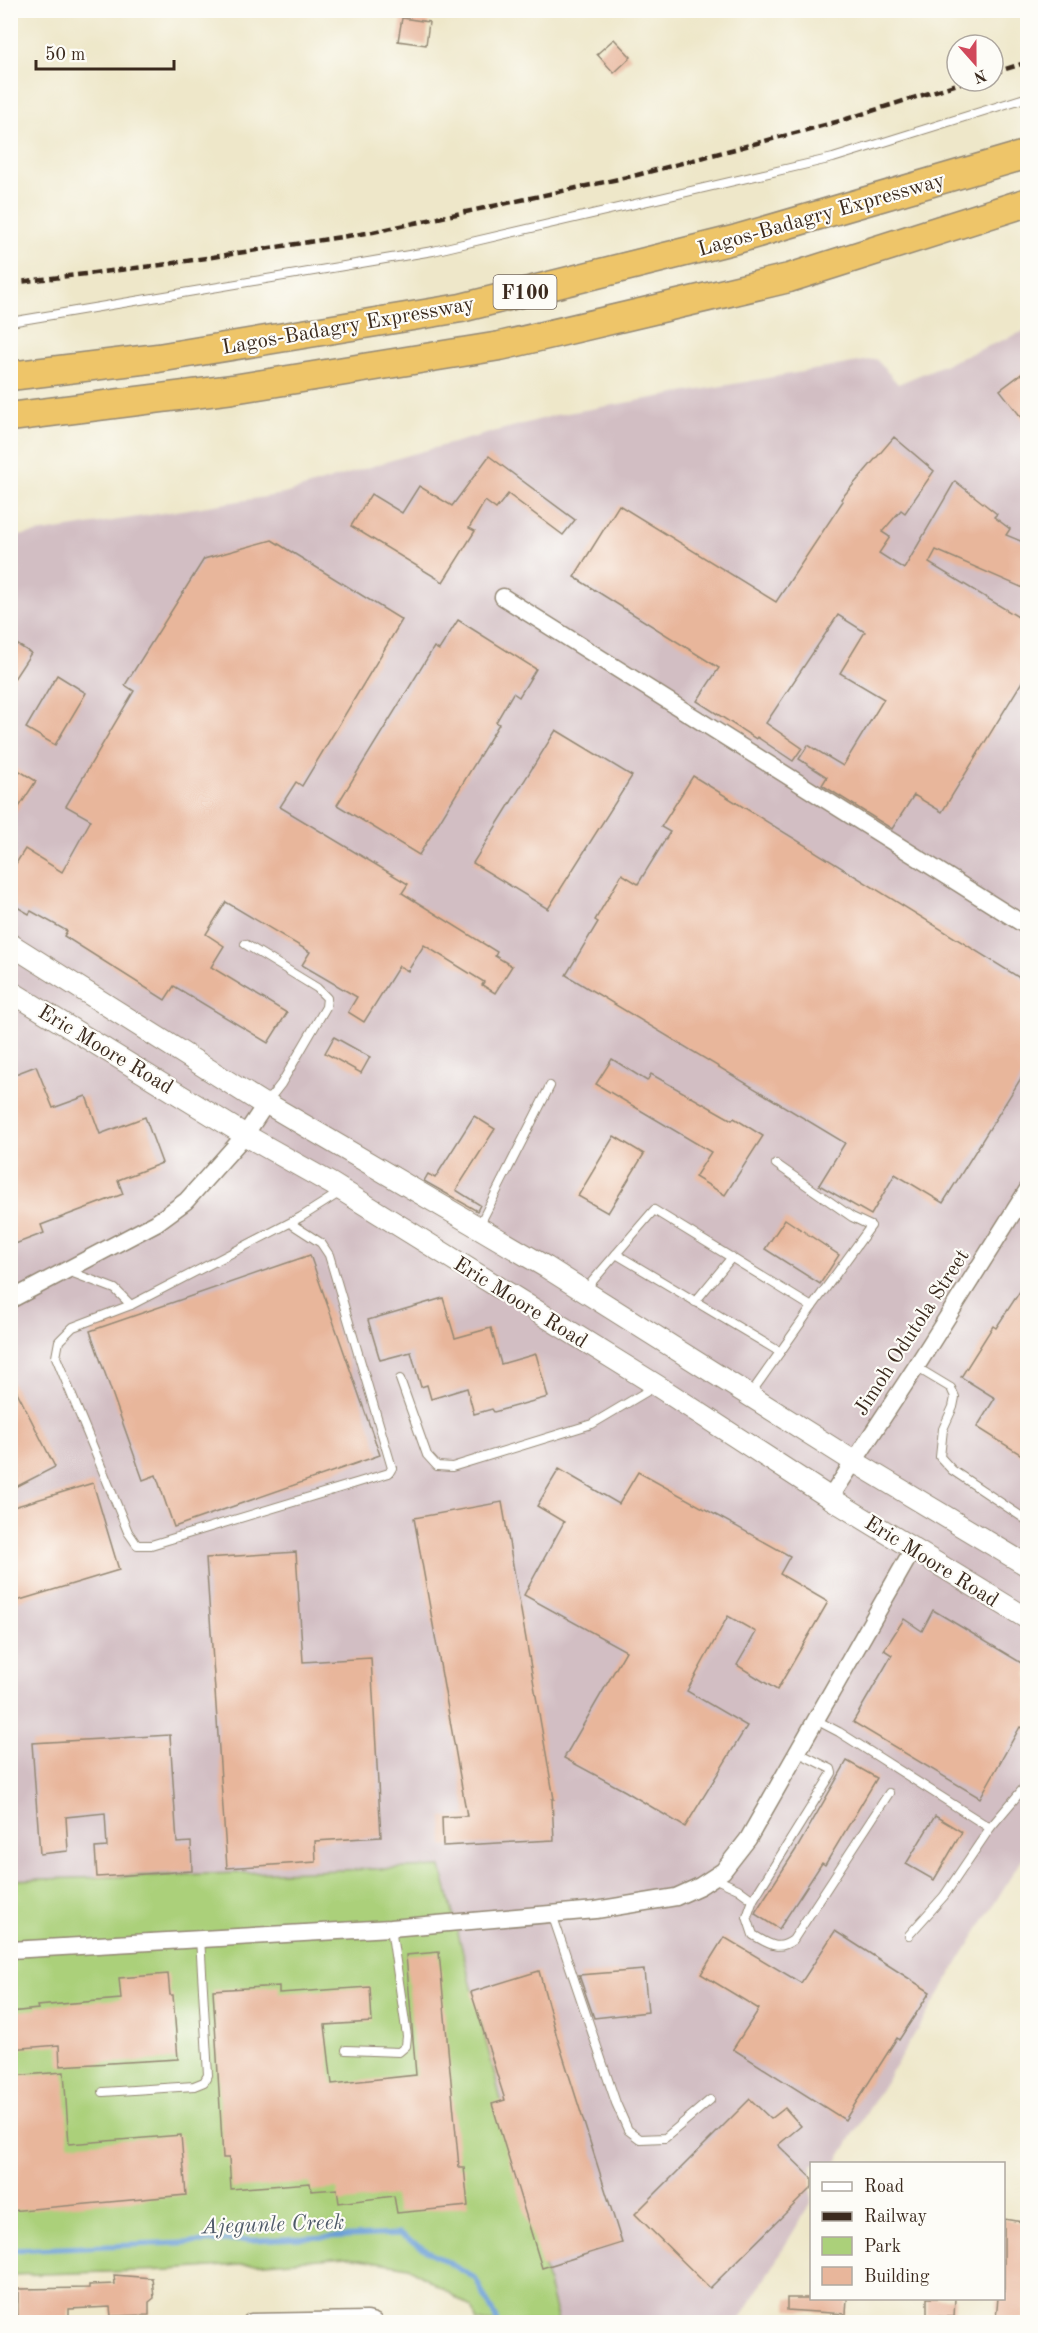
<svg xmlns="http://www.w3.org/2000/svg" width="1038" height="2333" font-family="'Old Standard TT',serif">
  <style>
    .industrial { fill: #d2bec3 }
    .green { fill: #abd07a; stroke: #737d4c; stroke-width: 1.5 }
    .lines { fill: none; stroke-linecap: round; stroke-linejoin: round }
    .stream { stroke: #6b9fd7; stroke-width: 5 }
    .building { fill: #e8b69b }
    .service-casing { stroke: #948874; stroke-width: 10 }
    .minor-casing { stroke: #948874; stroke-width: 19 }
    .tertiary-casing { stroke: #948874; stroke-width: 23 }
    .trunk-casing { stroke: #948874; stroke-width: 31 }
    .service { stroke: #fff; stroke-width: 8 }
    .minor { stroke: #fff; stroke-width: 16 }
    .tertiary { stroke: #fff; stroke-width: 21 }
    .trunk { stroke: #eec569; stroke-width: 28 }
    .rail { stroke: #3b2a1e; stroke-width: 4.5; stroke-dasharray: 9 4.5; stroke-linecap: butt }
    .labels { text-anchor: middle; stroke-width: 4.5; stroke-linejoin: round; paint-order: stroke }
    .shield { fill: #fdfcf7; stroke: #75695f; stroke-width: 1.5 }
    .shield-label { font-size: 20px; font-weight: bold; fill: #3b2a1e }
    .street-label { font-size: 21px; fill: #3b2a1e; stroke: #fdfcf7 }
    .water-label { font-size: 22px; font-style: italic; fill: #4e5968; stroke: #fdfcf7 }
  </style>
  <rect width="100%" height="100%" fill="#fdfcf7"/>
  <filter id="ink" filterUnits="userSpaceOnUse"><feTurbulence type="fractalNoise" baseFrequency=".0167" numOctaves="2"/><feDisplacementMap in="SourceGraphic" scale="12" xChannelSelector="R" yChannelSelector="G"/><feConvolveMatrix kernelMatrix="1 2 1 2 8 2 1 2 1" color-interpolation-filters="sRGB"/></filter>
  <filter id="wash" filterUnits="userSpaceOnUse"><feTurbulence type="fractalNoise" baseFrequency=".008" numOctaves="4" result="noise"/><feDisplacementMap in="SourceGraphic" scale="24" xChannelSelector="R" yChannelSelector="G"/><feGaussianBlur stdDeviation="1.35" result="paint"/><feColorMatrix in="noise" values="0 0 0 0 0 0 0 0 0 0 0 0 0 0 0 0 0 1.4 0 .05"/><feComposite in="paint" operator="in"/></filter>
  <g filter="url(#wash)">
    <rect width="100%" height="100%" fill="#eee7c9"/>
    <polygon class="industrial" points="1027,330 1027,1850 836,2163 812,2164 811,2203 738,2322 487,2322 468,2289 325,2200 11,2217 11,537 284,494 405,456 556,415 876,359 898,384"/>
    <polygon class="green" points="441,1867 558,2322 477,2322 472,2308 409,2267 347,2257 170,2270 11,2275 10,1880"/>
    <g class="lines">
      <polyline class="stream" points="10,2250 399,2234 475,2278 498,2322"/>
    </g>
    <g id="blocks">
      <g class="building">
        <polygon points="402,18 429,22 426,45 398,41"/>
        <polygon points="614,39 631,57 614,73 597,54"/>
        <polygon points="1028,369 1028,426 1000,390"/>
        <polygon points="894,437 934,471 905,513 901,510 882,532 890,537 879,553 904,569 955,481 997,514 994,517 1010,529 1006,535 1028,544 1028,590 936,550 929,563 1028,623 1028,672 942,812 914,795 892,829 822,785 827,777 799,759 808,745 843,766 884,699 840,673 865,632 838,615 766,723 802,748 793,761 757,737 756,739 697,701 719,668 574,577 619,505 776,602 843,501 841,499"/>
        <polygon points="489,456 575,520 563,535 508,494 496,509 485,501 469,528 475,531 443,582 351,526 371,494 402,513 419,486 452,506"/>
        <polygon points="272,540 402,620 302,786 296,782 280,807 408,884 402,893 497,952 495,956 512,966 495,993 482,985 484,982 424,945 408,971 399,966 364,1022 348,1012 357,997 302,965 310,952 226,902 206,934 224,946 211,967 287,1013 268,1043 174,986 165,1000 64,936 67,931 31,911 29,914 10,903 10,873 25,849 62,872 91,820 66,806 134,691 125,685 204,559"/>
        <polygon points="458,620 536,669 519,697 513,693 496,722 499,724 419,855 337,805 434,647 439,650"/>
        <polygon points="10,640 31,653 10,685"/>
        <polygon points="57,675 86,693 55,745 26,728"/>
        <polygon points="556,730 632,776 548,909 473,863"/>
        <polygon points="10,765 36,781 10,821"/>
        <polygon points="693,776 1028,983 1028,1067 943,1203 895,1174 871,1215 819,1185 845,1143 566,975 598,922 595,920 622,874 638,884 670,832 661,827"/>
        <polygon points="334,1037 370,1057 361,1073 325,1053"/>
        <polygon points="612,1059 647,1081 651,1074 732,1120 734,1118 763,1136 725,1195 695,1177 711,1152 596,1084"/>
        <polygon points="36,1066 53,1108 86,1096 100,1134 145,1117 162,1163 118,1180 123,1194 41,1225 44,1233 10,1246 10,1076"/>
        <polygon points="474,1116 495,1129 456,1190 480,1205 477,1211 424,1181 428,1174 435,1178"/>
        <polygon points="614,1136 644,1154 608,1213 578,1196"/>
        <polygon points="785,1219 839,1255 820,1284 765,1249"/>
        <polygon points="310,1255 380,1455 174,1527 156,1475 143,1480 90,1331"/>
        <polygon points="1028,1279 1028,1459 977,1427 995,1398 961,1377 993,1326 996,1328"/>
        <polygon points="443,1298 455,1338 491,1328 501,1364 536,1354 548,1397 494,1412 492,1409 474,1414 467,1388 431,1399 427,1385 421,1387 411,1352 380,1360 368,1320"/>
        <polygon points="10,1378 55,1467 10,1490"/>
        <polygon points="559,1469 619,1504 638,1472 790,1556 780,1574 828,1602 777,1690 737,1665 756,1632 728,1616 687,1691 747,1726 685,1827 625,1791 564,1758 626,1651 524,1595 564,1522 537,1506"/>
        <polygon points="93,1483 119,1570 10,1603 10,1508"/>
        <polygon points="502,1502 554,1799 552,1799 554,1840 443,1846 442,1817 467,1816 414,1518"/>
        <polygon points="296,1552 303,1662 371,1658 381,1837 315,1841 316,1862 227,1868 206,1558"/>
        <polygon points="933,1610 1028,1667 1028,1731 1020,1727 980,1798 853,1722 892,1655 884,1650 904,1619 922,1631"/>
        <polygon points="170,1735 177,1843 191,1842 192,1871 97,1877 95,1848 107,1847 105,1813 66,1817 68,1851 40,1854 32,1743"/>
        <polygon points="847,1761 877,1778 825,1865 822,1863 779,1929 755,1914 756,1911 797,1848"/>
        <polygon points="935,1816 962,1832 934,1880 906,1864"/>
        <polygon points="835,1931 930,1992 899,2040 897,2038 845,2120 733,2049 759,2009 701,1974 724,1937 801,1983"/>
        <polygon points="439,1952 459,2167 464,2167 468,2206 397,2213 394,2196 339,2203 337,2189 311,2191 310,2183 231,2189 229,2158 223,2158 213,1990 279,1986 279,1993 370,1987 372,2022 325,2025 332,2084 416,2075 406,1955"/>
        <polygon points="644,1970 648,2012 594,2018 579,1975"/>
        <polygon points="539,1971 557,2037 622,2243 542,2268 492,2104 505,2100 471,1992"/>
        <polygon points="168,1974 170,1995 173,1995 178,2059 60,2066 59,2045 10,2049 10,2012 38,2009 37,2006 121,1999 119,1978"/>
        <polygon points="64,2072 69,2144 181,2135 186,2195 10,2211 10,2076"/>
        <polygon points="750,2099 771,2119 785,2108 801,2126 778,2145 812,2178 812,2187 710,2288 635,2214"/>
        <polygon points="1004,2219 1028,2223 1028,2273 1024,2320 996,2318 998,2298 1004,2298"/>
        <polygon points="114,2275 152,2278 154,2298 149,2302 149,2315 111,2316 110,2307 69,2309 69,2322 18,2322 18,2289 89,2288 89,2285 115,2284"/>
        <polygon points="787,2298 847,2298 846,2314 787,2310"/>
        <polygon points="927,2298 955,2298 954,2317 927,2316"/>
      </g>
    </g>
  </g>
  <g filter="url(#ink)">
    <use href="#blocks" fill-opacity="0" stroke="#948874" stroke-width="1.5"/>
    <g class="lines">
      <g class="service-casing">
        <g id="service">
          <polyline points="10,322 433,251 833,158 1028,97"/>
          <polyline points="245,944 317,988 327,998 326,1007 281,1084 267,1102"/>
          <polyline points="776,1164 852,1217 871,1226 812,1307"/>
          <polyline points="290,1223 321,1243 329,1255 392,1468 389,1473 151,1545 137,1545 128,1532 56,1357 59,1341 73,1327 131,1305 301,1217 342,1191"/>
          <polyline points="479,1226 550,1086"/>
          <polyline points="616,1254 780,1352"/>
          <polyline points="68,1271 115,1289 131,1305"/>
          <polyline points="584,1291 654,1210 812,1307 749,1396"/>
          <polyline points="695,1302 732,1257"/>
          <polyline points="916,1367 951,1388 955,1397 953,1407 943,1429 940,1457 952,1470 1028,1521"/>
          <polyline points="400,1379 427,1455 437,1466 452,1467 592,1424 656,1386"/>
          <polyline points="816,1720 839,1732 990,1828 944,1896 909,1935"/>
          <path d="M797,1752L831,1769L832,1773L753,1900L747,1917L753,1935C768,1943 777,1952 793,1940L889,1793"/>
          <polyline points="990,1828 1028,1783"/>
          <polyline points="714,1878 738,1889 753,1900"/>
          <polyline points="552,1914 616,2103 628,2130 640,2139 665,2138 710,2100"/>
          <polyline points="346,2050 399,2052 406,2046 407,2036 391,1928"/>
          <polyline points="103,2092 194,2086 204,2082 208,2075 200,1938"/>
        </g>
      </g>
      <g class="minor-casing">
        <g id="minor">
          <polyline points="503,597 1028,927"/>
          <polyline points="10,1300 156,1223 186,1201 245,1135 265,1105"/>
          <polyline points="830,1498 916,1367 1028,1189"/>
          <polyline points="10,1950 391,1928 596,1910 676,1897 700,1886 723,1871 748,1839 913,1549"/>
          <polyline points="251,2322 367,2320 374,2322"/>
        </g>
      </g>
      <g class="tertiary-casing">
        <g id="tertiary">
          <polyline points="10,944 265,1105 268,1104 546,1267 853,1461 1028,1566"/>
          <polyline points="10,991 245,1135 332,1184 656,1385 830,1498 1028,1619"/>
        </g>
      </g>
      <g class="trunk-casing">
        <g id="trunk">
          <polyline points="10,376 158,358 461,308 737,239 1028,154"/>
          <polyline points="10,417 233,389 500,346 789,278 1028,202"/>
        </g>
      </g>
      <use href="#service" class="service"/>
      <use href="#minor" class="minor"/>
      <use href="#tertiary" class="tertiary"/>
      <use href="#trunk" class="trunk"/>
      <g class="rail">
        <polyline points="993,73 1028,62"/>
        <polyline points="10,283 161,265 373,232 637,175 840,121 967,81"/>
      </g>
    </g>
  </g>
  <g class="labels">
    <rect class="shield" x="493.5" y="275" width="63" height="34" rx="4.5"/>
    <g class="shield-label">
      <text x="525" y="299">F100</text>
    </g>
    <g class="street-label">
      <text transform="translate(821 214) rotate(-16)" y="7">Lagos-Badagry Expressway</text>
      <text transform="translate(348 325) rotate(-10)" y="7">Lagos-Badagry Expressway</text>
      <text transform="translate(106 1049) rotate(31)" y="7">Eric Moore Road</text>
      <text transform="translate(521 1302) rotate(32)" y="7">Eric Moore Road</text>
      <text transform="translate(911 1332) rotate(-57)" y="7">Jimoh Odutola Street</text>
      <text transform="translate(932 1561) rotate(32)" y="7">Eric Moore Road</text>
    </g>
    <g class="water-label">
      <text transform="translate(273 2223) rotate(-2)" y="8">Ajegunle Creek</text>
    </g>
  </g>
  <rect width="1038" height="2333" fill="none" stroke="#fdfcf7" stroke-width="36"/>
  <rect x="810" y="2162" width="195" height="138" fill="#fdfcf7" stroke="#afa8a0" stroke-width="1.5"/>
  <rect x="822" y="2182" width="30" height="9" fill="#ffffff" stroke="#afa8a0" stroke-width="1.5"/>
  <text x="864" y="2192" font-size="18" fill="#3b2a1e">Road</text>
  <rect x="822" y="2212" width="30" height="9" fill="#3b2a1e" stroke="#afa8a0" stroke-width="1.5"/>
  <text x="864" y="2222" font-size="18" fill="#3b2a1e">Railway</text>
  <rect x="822" y="2237" width="30" height="18" fill="#abd07a" stroke="#afa8a0" stroke-width="1.5"/>
  <text x="864" y="2252" font-size="18" fill="#3b2a1e">Park</text>
  <rect x="822" y="2267" width="30" height="18" fill="#e8b69b" stroke="#afa8a0" stroke-width="1.5"/>
  <text x="864" y="2282" font-size="18" fill="#3b2a1e">Building</text>
  <g transform="translate(975 63) rotate(159)"><circle r="28" fill="#fdfcf7" stroke="#afa8a0" stroke-width="1.5"/>
  <path d="M0-4.5L10 22L0 15L-10 22Z" fill="#d1495b"/>
  <text y="-9" font-size="16" font-weight="bold" text-anchor="middle" fill="#3b2a1e">N</text>
  </g>
  <path d="M36 60v9h138v-9" fill="none" stroke="#3b2a1e" stroke-width="3"/>
  <text x="45" y="60" font-size="18" fill="#3b2a1e" stroke="#fdfcf7" stroke-width="4.5" paint-order="stroke">50 m</text>
</svg>
